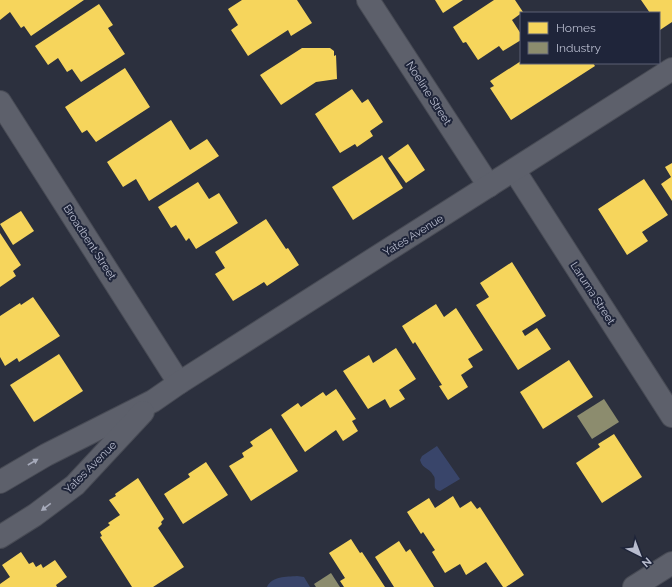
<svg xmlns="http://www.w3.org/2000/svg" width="672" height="587" font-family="Raleway,sans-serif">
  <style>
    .water { fill: #39456a }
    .homes { fill: #f6d55c }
    .industry { fill: #8c8c6e }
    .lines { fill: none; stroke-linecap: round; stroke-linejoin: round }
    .street-casing { stroke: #484b55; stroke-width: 24 }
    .street { stroke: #5d606b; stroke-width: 22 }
    .oneway { fill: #a6aaba }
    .labels { text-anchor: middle; stroke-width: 4; stroke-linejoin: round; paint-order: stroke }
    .street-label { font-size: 11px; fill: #b8bcce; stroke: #1f253a }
  </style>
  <rect width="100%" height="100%" fill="#2c303e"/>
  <g class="water">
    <path d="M437,446L460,479L440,491L437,490L435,488C434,483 436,478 433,475C429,467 423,470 420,460L422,456Z"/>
    <path d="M297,576L304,577L310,587H267C272,576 286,577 297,576Z"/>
  </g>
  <g class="homes">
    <polygon points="0,0 84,0 31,36 24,26 21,28 10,12 0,20"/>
    <polygon points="242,0 297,0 312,23 291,36 288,30 248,56 231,30 238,25 228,9"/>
    <polygon points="435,0 463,0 443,13"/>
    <polygon points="494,0 515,0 523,12 512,20 521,34 521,40 503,51 499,46 478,60 466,42 463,43 453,27"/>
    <polygon points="641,0 672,0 672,22 660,30 659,28 659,13 650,13"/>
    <polygon points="99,4 113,25 108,28 125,54 81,82 72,69 67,72 58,58 48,65 35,46"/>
    <polygon points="302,48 330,48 334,51 334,56 336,55 337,79 316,82 281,105 260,75"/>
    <polygon points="521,61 521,63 593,63 595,66 511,120 490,88 494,86 490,81"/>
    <polygon points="125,68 150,107 96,142 87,130 82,133 65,107"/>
    <polygon points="352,89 362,103 368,99 383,122 370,131 373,136 357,147 355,144 340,153 315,114"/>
    <polygon points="171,120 190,150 207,139 219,156 149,201 136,179 123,187 107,162"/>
    <polygon points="408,144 425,170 406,183 388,158"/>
    <polygon points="382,155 403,188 353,220 332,187"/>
    <polygon points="672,163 672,201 661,184 671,177 665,167"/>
    <polygon points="644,179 668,215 642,232 648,241 627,255 598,209"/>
    <polygon points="198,182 209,199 219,193 238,223 196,249 189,238 186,241 176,225 171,228 158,207"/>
    <polygon points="21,211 34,231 13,245 0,224"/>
    <polygon points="266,219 286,249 288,248 299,265 267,286 264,282 233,301 215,274 225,268 215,252"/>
    <polygon points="0,233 21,265 13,271 16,276 0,287"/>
    <polygon points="512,262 546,316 522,331 525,336 537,328 551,349 518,370 476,305 489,297 480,283"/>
    <polygon points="33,297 60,336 19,362 17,358 5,366 0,357 0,316 20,303 21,305"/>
    <polygon points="436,304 444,317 456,308 483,350 468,359 473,367 461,375 468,387 448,400 439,386 442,385 415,342 413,344 402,326"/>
    <polygon points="396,348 416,379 399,390 405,399 390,408 385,399 368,409 343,371 369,355 373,363"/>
    <polygon points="59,354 83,391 34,422 10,385"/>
    <polygon points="569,360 593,397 543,429 520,392"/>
    <polygon points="336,389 356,419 352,421 358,431 343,441 336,430 305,452 281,415 298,403 301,407 323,392 326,396"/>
    <polygon points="271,428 298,471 251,501 229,466 244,457 242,453 253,446 250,442"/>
    <polygon points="614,434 642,477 602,503 576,463 600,447 598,444"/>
    <polygon points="206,462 228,495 183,524 164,494 190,477 188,474"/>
    <polygon points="138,478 164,519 161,522 162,524 158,528 184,567 153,587 132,587 100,537 102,536 100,532 110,525 108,523 120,515 109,500 116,496 115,494"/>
    <polygon points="453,496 460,508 471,501 477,509 480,507 524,575 506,587 503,587 486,562 466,575 460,564 445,573 432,552 435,550 423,532 421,534 407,512 429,498 435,508"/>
    <polygon points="351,539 360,553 362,552 385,587 344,587 340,581 345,578 329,553"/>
    <polygon points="399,541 406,552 410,549 434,587 394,587 375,557"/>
    <polygon points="21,552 29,564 33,562 36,567 41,564 43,568 55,560 67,577 56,585 57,587 0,587 0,584 10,577 2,565"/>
  </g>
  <g class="industry">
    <polygon points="604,399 619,422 592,439 577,416"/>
    <polygon points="331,573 340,587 316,587 314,584"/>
  </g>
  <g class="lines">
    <g class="street-casing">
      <g id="street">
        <polyline points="368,0 489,186"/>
        <polyline points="0,102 179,383"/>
        <polyline points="514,170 672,416"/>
        <polyline points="0,482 46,455 153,401 179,383 672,69"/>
        <polyline points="0,537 35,515 75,485 143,412"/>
        <polyline points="634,587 672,563"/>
      </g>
    </g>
    <use href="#street" class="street"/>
  </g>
  <defs><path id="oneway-solid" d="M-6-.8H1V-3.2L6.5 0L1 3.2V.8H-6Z"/></defs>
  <g class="oneway">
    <use href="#oneway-solid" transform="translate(33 462) rotate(-30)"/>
    <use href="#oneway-solid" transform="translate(46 507) rotate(143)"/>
  </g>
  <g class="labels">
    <g class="street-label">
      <text transform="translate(429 93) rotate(57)" y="4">Noeline Street</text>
      <text transform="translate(413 235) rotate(-32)" y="4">Yates Avenue</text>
      <text transform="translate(90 242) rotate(57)" y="4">Broadbent Street</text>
      <text transform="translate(593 293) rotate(57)" y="4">Laruma Street</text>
      <text transform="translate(90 467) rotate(-45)" y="4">Yates Avenue</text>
    </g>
  </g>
  <rect x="520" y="12" width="140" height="52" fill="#1f253a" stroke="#5c6175"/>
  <rect x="528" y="22" width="20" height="12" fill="#f6d55c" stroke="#5c6175"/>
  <text x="556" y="32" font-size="12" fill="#b8bcce">Homes</text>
  <rect x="528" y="42" width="20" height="12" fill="#8c8c6e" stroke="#5c6175"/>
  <text x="556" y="52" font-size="12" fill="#b8bcce">Industry</text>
  <g transform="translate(640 555) rotate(138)" stroke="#1f253a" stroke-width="3" paint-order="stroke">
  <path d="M0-3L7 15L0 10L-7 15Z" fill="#b8bcce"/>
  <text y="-6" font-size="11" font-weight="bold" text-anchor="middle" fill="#b8bcce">N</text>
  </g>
</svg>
